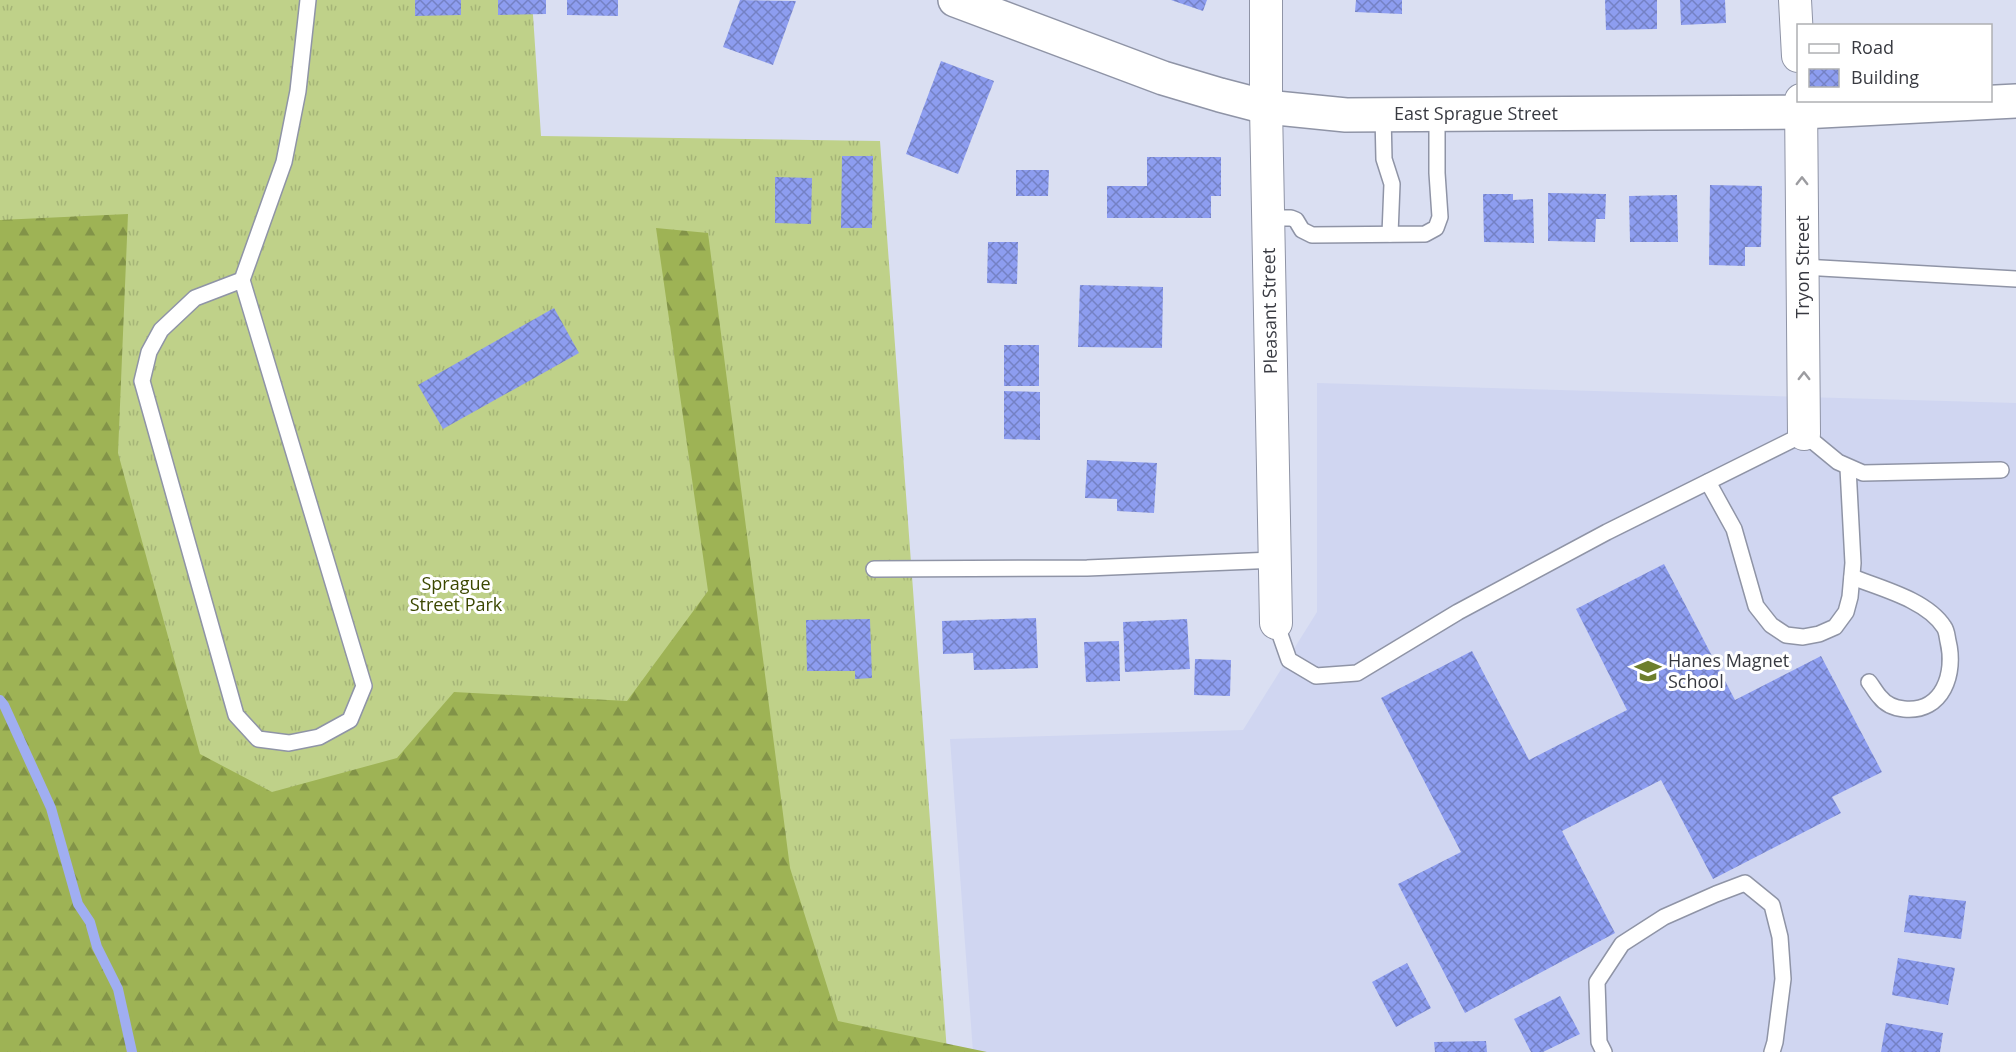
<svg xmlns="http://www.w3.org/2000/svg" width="2016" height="1052" font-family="'Open Sans',sans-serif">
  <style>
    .built { fill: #d0d6f1 }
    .grass { fill: url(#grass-tufts) }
    .forest { fill: url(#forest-firs) }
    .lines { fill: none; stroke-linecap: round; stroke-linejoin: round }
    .stream { stroke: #a0aef1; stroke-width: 10 }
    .building { fill: url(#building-cross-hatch) }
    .service-casing { stroke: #8f94a6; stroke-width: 18 }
    .minor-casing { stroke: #8f94a6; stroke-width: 34 }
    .tertiary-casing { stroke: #8f94a6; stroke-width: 36 }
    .service { stroke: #fff; stroke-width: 15 }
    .minor { stroke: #fff; stroke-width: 32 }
    .tertiary { stroke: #fff; stroke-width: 33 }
    .oneway { stroke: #9c9ca0 }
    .labels { text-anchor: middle; stroke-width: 6; stroke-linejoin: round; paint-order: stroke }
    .street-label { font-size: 18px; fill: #383a41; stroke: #fff }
    .park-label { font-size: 18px; fill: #3b4700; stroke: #fff }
    .poi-label { font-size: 18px; fill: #383a41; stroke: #fff; text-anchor: start }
  </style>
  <defs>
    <pattern id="grass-tufts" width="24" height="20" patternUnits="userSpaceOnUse" patternTransform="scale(1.5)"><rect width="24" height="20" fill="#bfd189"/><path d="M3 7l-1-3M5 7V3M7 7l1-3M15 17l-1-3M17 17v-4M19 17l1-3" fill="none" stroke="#a5b477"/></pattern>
    <pattern id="forest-firs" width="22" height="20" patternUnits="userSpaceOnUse" patternTransform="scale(1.5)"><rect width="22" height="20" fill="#9eb355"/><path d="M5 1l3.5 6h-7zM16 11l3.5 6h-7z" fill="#829348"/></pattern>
    <pattern id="building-cross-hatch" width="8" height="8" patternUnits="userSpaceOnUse" patternTransform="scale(1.5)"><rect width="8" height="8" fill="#8d9df0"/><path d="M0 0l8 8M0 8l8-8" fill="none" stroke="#7481c4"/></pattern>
  </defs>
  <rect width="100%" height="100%" fill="#dadff2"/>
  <polygon class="built" points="1317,383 2016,403 2016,1052 973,1052 950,739 1243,730 1317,612"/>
  <polygon class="grass" points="0,0 532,0 541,136 880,141 947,1052 0,1052"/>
  <polygon class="forest" points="128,214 118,453 200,754 272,792 397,758 454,692 627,701 708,591 656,228 708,233 790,868 838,1021 987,1052 0,1052 0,220"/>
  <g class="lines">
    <polyline class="stream" points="0,700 4,705 51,808 78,904 90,922 97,947 118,989 132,1052"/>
  </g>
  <g class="building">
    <polygon points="415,0 461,0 461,15 415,16"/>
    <polygon points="498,0 546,0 546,14 498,15"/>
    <polygon points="567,0 618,0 618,16 567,15"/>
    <polygon points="740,0 796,1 773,65 723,47"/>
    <polygon points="1171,0 1207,0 1203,11"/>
    <polygon points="1356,0 1402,0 1402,14 1355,12"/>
    <polygon points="1605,0 1657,0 1657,29 1606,30"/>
    <polygon points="1680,0 1725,0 1726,23 1681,25"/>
    <polygon points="941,61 994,81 958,174 906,154"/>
    <polygon points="842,156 873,156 872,228 841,228"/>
    <polygon points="1147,157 1221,157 1221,196 1211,196 1211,218 1107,218 1107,186 1147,186"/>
    <polygon points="1016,170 1049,170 1048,196 1016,196"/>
    <polygon points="775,177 812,178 811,224 775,223"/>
    <polygon points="1710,185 1762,186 1761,247 1745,247 1745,266 1709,265"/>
    <polygon points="1548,193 1606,194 1605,219 1596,219 1595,242 1548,241"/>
    <polygon points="1483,194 1513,194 1513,200 1533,199 1534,243 1484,242"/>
    <polygon points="1677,195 1678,242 1630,242 1629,196"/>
    <polygon points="988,242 1018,242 1017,284 987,283"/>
    <polygon points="1080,285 1163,287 1162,348 1078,347"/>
    <polygon points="554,308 579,353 443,429 418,385"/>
    <rect x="1004" y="345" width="35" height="41"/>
    <polygon points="1004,391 1040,392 1040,440 1004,439"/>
    <polygon points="1087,460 1157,463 1154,513 1117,511 1117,499 1085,498"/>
    <polygon points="1664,564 1735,700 1821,656 1882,772 1832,797 1841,813 1713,879 1661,780 1562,831 1615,933 1465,1013 1398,884 1461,852 1381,698 1472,651 1529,760 1627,710 1576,609"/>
    <polygon points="1036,618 1038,668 974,670 973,653 943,654 942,621"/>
    <polygon points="870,619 872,678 855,679 855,671 807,671 806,620"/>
    <polygon points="1187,619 1190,669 1125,672 1123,622"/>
    <polygon points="1119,641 1120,681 1086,682 1084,642"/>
    <polygon points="1195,659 1231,660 1230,696 1194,695"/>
    <polygon points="1909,895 1966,901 1961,939 1904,932"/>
    <polygon points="1898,958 1955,968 1948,1005 1892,995"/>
    <polygon points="1407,963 1431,1008 1396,1027 1372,982"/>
    <polygon points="1560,996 1580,1034 1543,1052 1531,1052 1514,1019"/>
    <polygon points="1886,1023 1943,1033 1940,1052 1881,1052"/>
    <polygon points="1486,1041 1487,1052 1435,1052 1434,1042"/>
  </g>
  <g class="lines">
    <g class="service-casing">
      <g id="service">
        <polyline points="1383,115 1384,159 1392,184 1390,234"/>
        <polyline points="1268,218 1291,218 1296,220 1302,230 1312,235 1425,234 1436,228 1440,217 1437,173 1437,114"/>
        <polyline points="1803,267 2016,279"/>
        <polyline points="242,280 195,298 161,330 149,352 142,381 236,715 258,739 289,743 319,737 350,720 364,686 242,280 284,162 298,91 308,0"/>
        <polyline points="1708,482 1734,529 1756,606 1771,625 1786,635 1803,637 1819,634 1835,627 1846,612 1850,597 1853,563 1848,468"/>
        <polyline points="874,569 1087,568 1275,560"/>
        <path d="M1852,577C1880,588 1927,600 1944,627C1947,631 1947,637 1948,641C1956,673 1943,713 1904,709C1895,708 1886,705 1880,697C1876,693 1873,687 1869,682"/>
        <polyline points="1276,623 1289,660 1316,676 1357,673 1458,612 1607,532 1804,434 1838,462 1863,473 2001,470"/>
        <polyline points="1604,1052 1599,1042 1597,982 1622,944 1664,917 1716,894 1745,883 1772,905 1780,937 1783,979 1775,1042 1772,1052"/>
      </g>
    </g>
    <g class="minor-casing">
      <g id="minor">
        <polyline points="1266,0 1266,107 1276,623"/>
        <polyline points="1795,0 1798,56"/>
        <polyline points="1801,100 1804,434"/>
      </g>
    </g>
    <g class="tertiary-casing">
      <polyline id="tertiary" points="955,0 1163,78 1220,95 1266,107 1346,115 1802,112 2016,101"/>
    </g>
    <use href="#service" class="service"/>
    <use href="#minor" class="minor"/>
    <use href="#tertiary" class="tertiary"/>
  </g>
  <defs><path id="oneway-chevron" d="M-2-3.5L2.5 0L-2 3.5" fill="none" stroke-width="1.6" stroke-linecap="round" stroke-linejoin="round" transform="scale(1.5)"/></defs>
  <g class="oneway">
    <use href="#oneway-chevron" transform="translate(1802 181) rotate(-90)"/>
    <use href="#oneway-chevron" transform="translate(1804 376) rotate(-90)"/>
  </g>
  <defs>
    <g id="school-bare" transform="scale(2.07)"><path d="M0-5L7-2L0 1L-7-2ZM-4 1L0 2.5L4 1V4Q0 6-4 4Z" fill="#6d7e2c" stroke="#fff" stroke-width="2.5" paint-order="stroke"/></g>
  </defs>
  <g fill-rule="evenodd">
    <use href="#school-bare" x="1648" y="671"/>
  </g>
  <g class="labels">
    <g class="street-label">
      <text x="1476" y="120">East Sprague Street</text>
      <text transform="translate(1803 267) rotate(-90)" y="6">Tryon Street</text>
      <text transform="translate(1270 311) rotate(-91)" y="6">Pleasant Street</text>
    </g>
    <g class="park-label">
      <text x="456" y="590">Sprague<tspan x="456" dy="21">Street Park</tspan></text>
    </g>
    <g class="poi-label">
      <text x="1668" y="667">Hanes Magnet<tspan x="1668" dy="21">School</tspan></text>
    </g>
  </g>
  <rect x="1797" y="24" width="195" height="78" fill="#ffffff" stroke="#afb0b3" stroke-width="1.5"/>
  <rect x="1809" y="44" width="30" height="9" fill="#ffffff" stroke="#afb0b3" stroke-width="1.5"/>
  <text x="1851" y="54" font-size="18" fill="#383a41">Road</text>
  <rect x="1809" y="69" width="30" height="18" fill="url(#building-cross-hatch)" stroke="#afb0b3" stroke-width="1.5"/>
  <text x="1851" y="84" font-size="18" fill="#383a41">Building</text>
</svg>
